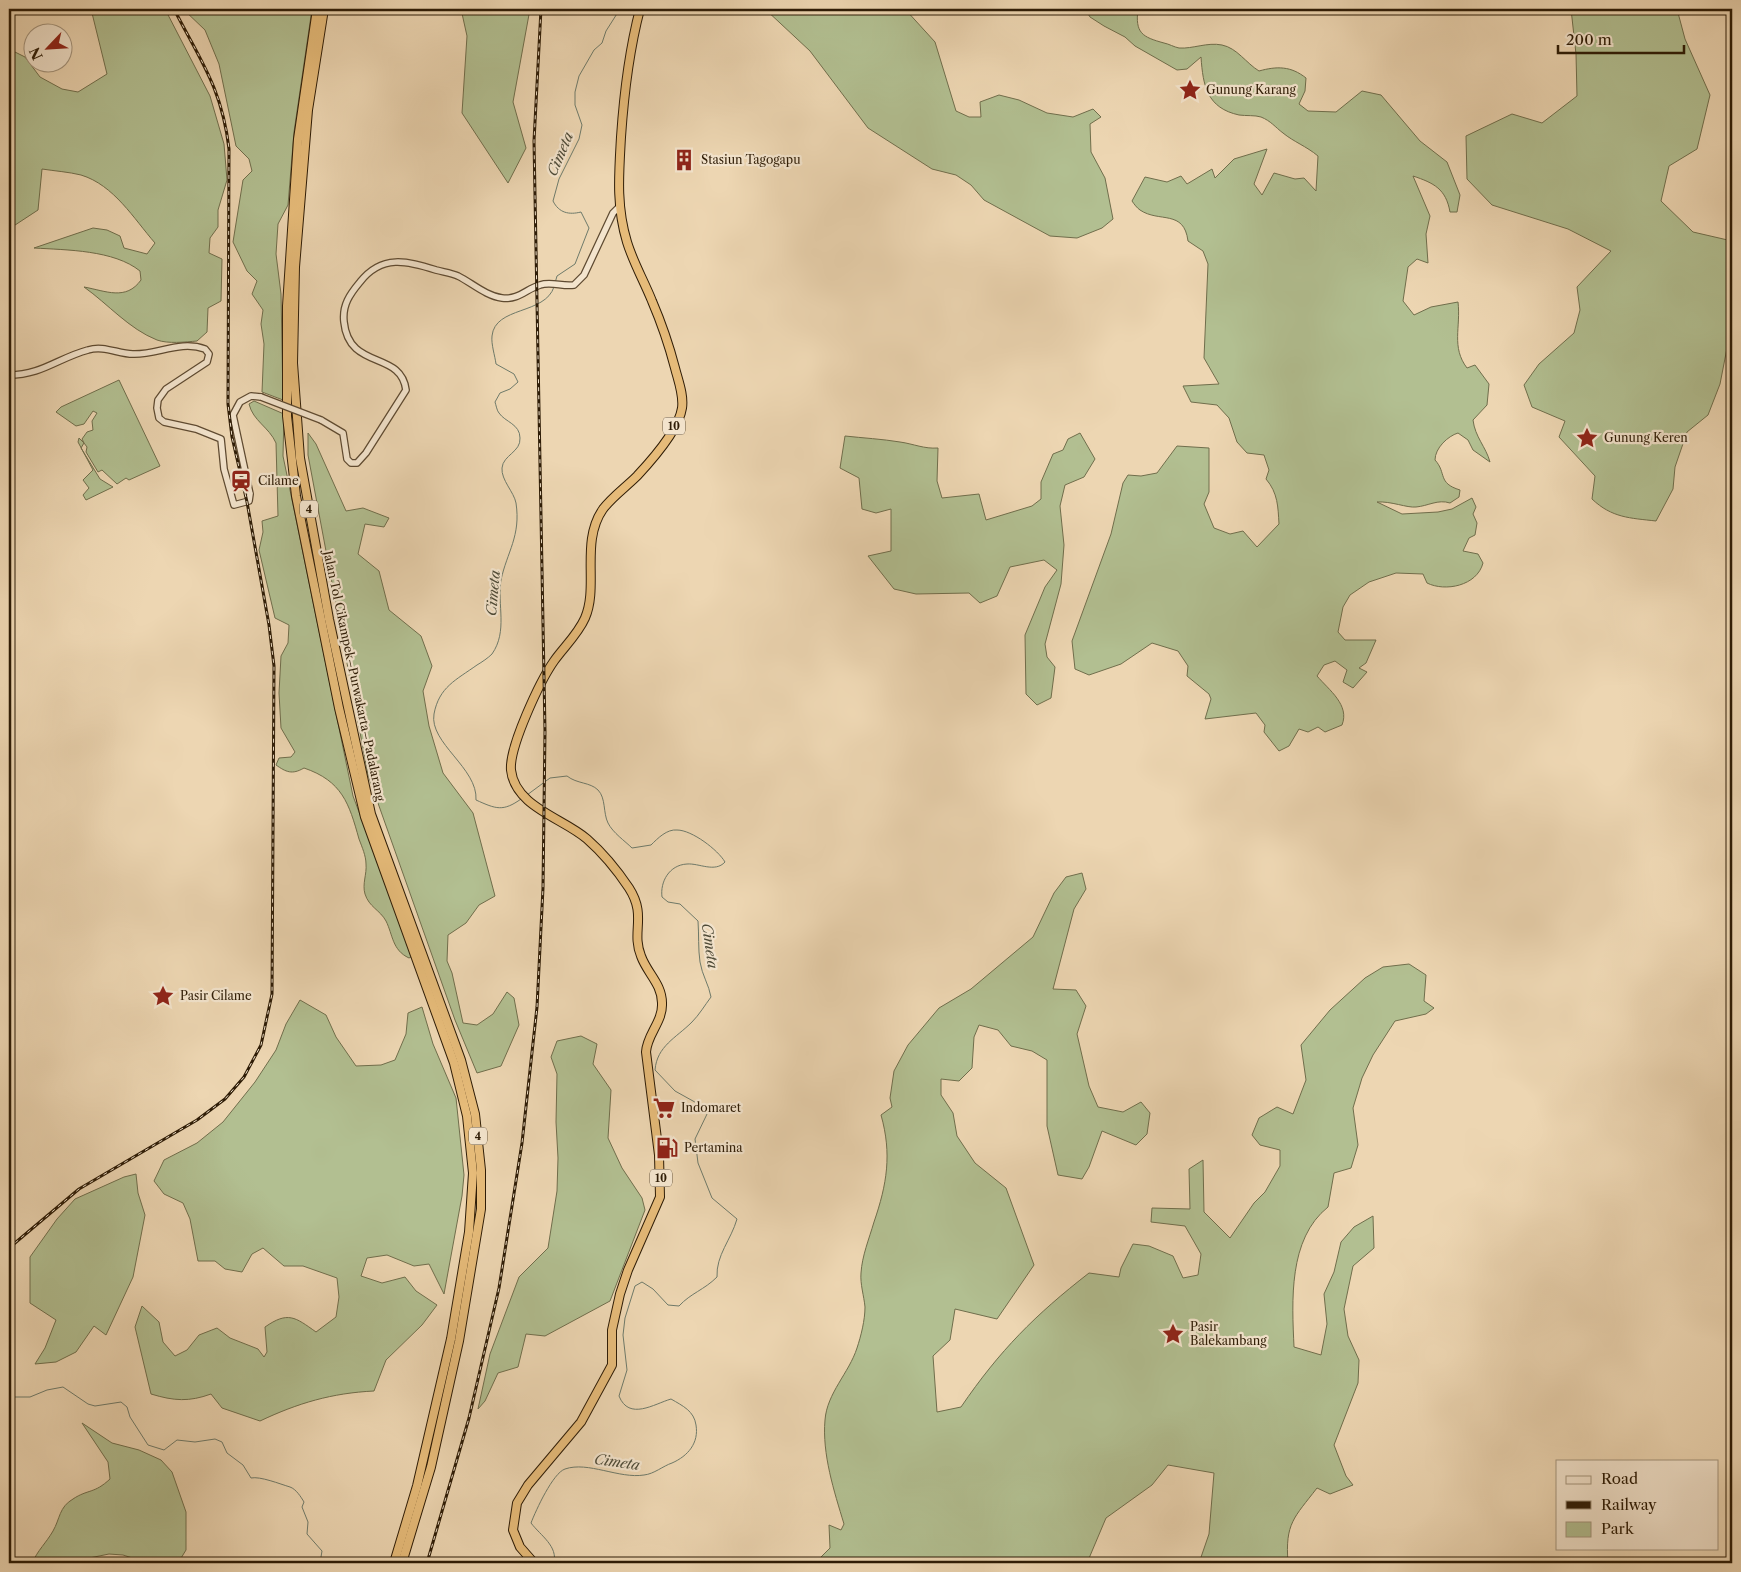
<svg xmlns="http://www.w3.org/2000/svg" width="1741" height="1572" font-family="'Libre Caslon Text',serif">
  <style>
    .green { fill: #b2bf91; stroke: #706e4c }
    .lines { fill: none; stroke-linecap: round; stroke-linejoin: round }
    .stream { stroke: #6e7a6a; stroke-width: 1 }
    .minor-casing { stroke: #5e4a31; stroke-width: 8 }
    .highway-casing { stroke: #2e1c06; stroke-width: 10 }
    .minor { stroke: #f3e4cd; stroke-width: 5.5 }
    .highway { stroke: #e6bb79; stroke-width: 8 }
    .rail-casing { stroke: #2e1c06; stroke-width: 3 }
    .rail { stroke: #f3e4cd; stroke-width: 1; stroke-dasharray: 4; stroke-linecap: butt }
    .minor-bridge-casing { stroke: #5e4a31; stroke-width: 8; stroke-linecap: butt }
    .minor-bridge { stroke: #f3e4cd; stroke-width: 5.5 }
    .labels { text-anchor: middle; stroke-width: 4.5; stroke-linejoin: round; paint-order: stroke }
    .shield { fill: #f3e4cd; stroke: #695842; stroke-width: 1 }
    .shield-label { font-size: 11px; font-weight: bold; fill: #2e1c06 }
    .poi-label { font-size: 12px; fill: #2e1c06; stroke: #f3e4cd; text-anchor: start }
    .street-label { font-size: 12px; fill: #2e1c06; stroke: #f3e4cd }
    .water-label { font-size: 14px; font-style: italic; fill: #4e4b38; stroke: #f3e4cd }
  </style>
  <rect width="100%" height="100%" fill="#edd6b2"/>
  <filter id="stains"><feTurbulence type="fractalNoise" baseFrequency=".004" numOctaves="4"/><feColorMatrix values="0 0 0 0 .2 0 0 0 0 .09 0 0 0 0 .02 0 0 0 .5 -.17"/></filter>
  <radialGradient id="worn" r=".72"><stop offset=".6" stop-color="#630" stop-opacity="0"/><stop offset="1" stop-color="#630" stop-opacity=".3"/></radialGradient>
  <g class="green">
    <path d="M91,9H165L210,96L224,144L227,180L218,210V227L210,238L209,253L222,259L221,301L208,308L207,332L197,341C185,342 168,344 157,340C129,329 108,304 84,287C106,291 126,301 141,280L140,271C114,250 67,250 34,248L93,228L107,230L120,236L124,248L147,254L155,243C134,219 114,185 81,175C69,172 55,171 42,169L38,210L9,229V49L25,57L40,77L62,89L78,92L107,74Z"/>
    <polygon points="183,9 312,9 294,132 288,205 278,224 276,254 281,294 283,400 262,392 264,344 261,324 263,310 252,294 257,281 247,271 233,242 243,180 252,171 249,159 236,146 219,64 205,30"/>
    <polygon points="461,9 530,9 513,102 526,148 508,183 462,113 467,36"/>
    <polygon points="765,9 905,9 935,42 956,111 969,117 981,117 980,102 999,95 1019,100 1047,113 1073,117 1093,109 1101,117 1090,124 1091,152 1105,178 1113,219 1102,228 1077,238 1050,236 984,200 971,185 956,175 932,169 868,128 810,51"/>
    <path d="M1085,9H1138C1135,33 1142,37 1164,43C1169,44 1174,47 1179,48C1193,49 1207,42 1222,45C1237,48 1246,63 1259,71C1277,66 1291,66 1306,78L1305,91L1299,104L1308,111L1336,112L1362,91L1381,95L1420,141L1447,162L1460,195L1457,212H1450C1446,189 1434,183 1413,176L1430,216L1426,234L1428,263L1417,259L1408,267L1403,301L1414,315L1431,307L1458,302C1461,327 1451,347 1467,368L1475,365L1489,384L1487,405L1473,420C1475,437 1486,447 1490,462L1473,450L1468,440L1458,433C1448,436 1435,448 1435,460C1447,473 1437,483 1460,490L1459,497L1450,503C1438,499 1428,506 1416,507C1407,508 1391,501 1377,502L1402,514L1438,512L1452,509L1472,498L1476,507L1473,514L1477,523L1475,535L1469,538L1463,551L1478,554L1483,563C1477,586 1445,592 1427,583L1423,574L1396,573L1369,582L1350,595L1343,607L1338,632L1345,640H1376L1366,663L1359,668L1367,672L1353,688L1343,682L1347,670L1335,661L1324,665L1317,676C1329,690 1350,705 1342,725L1325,732L1318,727L1308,732L1299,729L1289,746L1279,751L1264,732L1265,725L1256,713L1205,719L1211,699L1209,694L1187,676L1188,666L1178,651L1152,643L1121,664L1089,675L1075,669L1072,641L1111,534L1123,483L1128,475L1141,476L1157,473L1177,446L1209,448V492L1204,504L1214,528L1230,534L1243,531L1257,547L1279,524C1278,507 1278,493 1266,479L1269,470L1264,455L1247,453L1237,442L1229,418L1217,405L1191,402L1183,386L1219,384L1204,358L1208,264L1203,251L1188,241C1184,209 1159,223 1140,210C1137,208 1134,204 1132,201L1145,177L1167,182L1181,176L1187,184L1212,169L1215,178L1234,159L1267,149L1254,184L1262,195L1274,173L1295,179L1304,178L1316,191L1318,156C1306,146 1294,142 1283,133C1275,127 1271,121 1261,117C1255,115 1246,116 1239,115C1207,108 1203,86 1201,57L1187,69L1177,70L1135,46L1125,37L1104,26L1090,17Z"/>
    <path d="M1571,9H1677L1685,39L1710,95L1697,149L1669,166L1661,201L1693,232L1732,241V333L1728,343L1720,384L1708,415L1687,432L1675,467L1673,489L1656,521C1630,518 1612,518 1592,499L1595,476L1559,437L1565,421L1532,407L1524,385L1539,364L1574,333L1580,310L1577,287L1611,251L1568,229L1492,205L1467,179L1466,136L1512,114L1542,123L1577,96L1576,54Z"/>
    <polygon points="119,380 160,466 129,480 126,478 117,484 102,470 98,472 86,452 87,447 84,443 81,448 100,479 113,487 86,500 83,495 89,488 83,480 93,470 78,442 79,438 84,443 82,439 87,432 93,430 92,421 97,413 93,411 84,424 76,426 56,412 61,407"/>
    <path d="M254,401L284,414L283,456L353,796L413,956L409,958C392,950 393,935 386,921C380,910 369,907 365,894C362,884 367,874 366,864C366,856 362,847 359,839C349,803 342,781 304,768C292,775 286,772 276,765L279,758L291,757L295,752L281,728L279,693L281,656L288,643L289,625L275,618L259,550L263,532L262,521L278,516L276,443C269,427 253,421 249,404Z"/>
    <polygon points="308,433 316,444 346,511 363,508 389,518 384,527 365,524 358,554 379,571 389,610 421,636 432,666 423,691 429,726 443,773 473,813 495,896 479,905 466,923 448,935 447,961 452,973 463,1023 477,1025 493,1014 507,992 514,998 519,1025 501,1066 477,1073 455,1020 368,775 308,455"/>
    <path d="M1080,433L1095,459L1084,477L1065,485L1060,506L1064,545L1061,584L1045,644L1047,657L1055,667L1051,698L1037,705L1026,694L1025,635L1045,587L1057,570L1044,560L1010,567L997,596L980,603L969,593L916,594L894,589L868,556L891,551V509L876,513L862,509L859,478L840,468L845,436C863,438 882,439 900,442C914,444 924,449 938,448L937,481L942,498L979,494L986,520L1032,506L1041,499V482L1053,454L1063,450L1068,439Z"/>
    <path d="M1082,873L1086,889L1074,909L1053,989L1076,990L1086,1006L1077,1034L1089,1086L1098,1107L1123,1112L1141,1102L1150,1113L1147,1134L1136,1145L1102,1131L1089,1167L1082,1179L1058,1175L1047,1126V1060L1032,1051L1011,1046L998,1030L979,1025L974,1037L972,1068L959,1081L941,1079V1095L953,1113L957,1136L975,1163L1006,1188L1034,1265L997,1319L955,1309L950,1340L933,1356L937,1412L961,1407C1000,1350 1035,1315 1089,1273L1119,1277L1121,1268L1133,1244L1149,1246L1173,1256L1183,1278L1198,1275L1201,1254L1185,1226L1151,1222L1152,1208L1190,1209L1189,1169L1203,1160L1204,1212L1230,1238L1254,1203L1265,1192L1280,1166V1150L1260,1145L1252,1135L1259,1118L1277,1107L1293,1114L1306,1080L1301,1045L1330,1010L1365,978L1383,967L1409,964L1426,975L1424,1001L1434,1008L1426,1014L1395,1021L1373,1055L1362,1078L1353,1108L1358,1145L1351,1168L1334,1173L1328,1207C1288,1239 1292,1301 1294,1347L1321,1355L1327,1324L1324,1294L1334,1272L1341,1242L1354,1227L1373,1216L1374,1248L1353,1266L1344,1309L1348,1336L1359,1360L1358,1383L1334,1445L1346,1476L1353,1485L1330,1494L1317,1488C1294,1518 1285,1523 1288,1563H1199L1209,1534L1214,1473L1168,1465L1152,1485L1106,1518L1087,1563H815L830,1548L829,1525L841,1530L844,1524C834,1491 822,1454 825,1420C827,1393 849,1373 857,1348C861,1336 865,1320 865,1307C864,1296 860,1284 861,1273C862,1256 869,1239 874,1222C887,1184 892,1154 881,1115L892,1107L890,1098L894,1071L908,1045L939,1008L971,989L1033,937L1054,893L1066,877Z"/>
    <path d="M300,1000L326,1015L336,1037L356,1066L381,1065L395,1060L406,1034L408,1013L422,1007L433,1044L456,1098L464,1175L462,1196L444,1294L429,1264L414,1266L387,1255L367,1258L361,1276L382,1283L405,1277L416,1291L437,1305L422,1325L386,1360L374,1391C332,1393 298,1403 260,1421L222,1408L211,1394C189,1402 174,1401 151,1394L135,1327L142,1306L159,1322L163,1342L175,1356L187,1350L199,1335L217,1328L230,1338L258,1349L264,1357L267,1352L265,1327C288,1311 295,1317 316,1332L336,1317L339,1297L337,1278L303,1266H284L263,1248L252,1254L242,1272L225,1269L215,1261H198L190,1219L183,1203L164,1194L154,1181L164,1160L197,1143L223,1122L255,1082L276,1050L286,1024Z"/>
    <polygon points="581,1036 597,1044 593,1064 611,1090 608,1138 622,1168 642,1198 645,1210 610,1301 545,1336 526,1334 518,1367 498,1373 485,1401 478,1409 490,1354 519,1277 548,1248 557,1191 558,1158 556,1122 557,1074 551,1057 557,1041"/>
    <polygon points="136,1174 138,1193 145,1215 133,1277 106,1335 94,1326 76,1352 56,1362 35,1364 45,1348 56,1320 30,1303 30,1257 57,1219 75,1199 124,1177"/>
    <path d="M82,1423L112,1443L139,1450L161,1460L172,1472L186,1512V1550L178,1563H148L123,1555L109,1554L65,1563H32C38,1550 46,1543 53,1531C60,1519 59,1507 73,1499C88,1489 94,1494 110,1479L108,1462Z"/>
  </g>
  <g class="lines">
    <g class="stream">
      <path d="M555,283L557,276L575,264L589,228L581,212C569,215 559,213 553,201L559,179L579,139L582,125L575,105V92L579,76L594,50L602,43L606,31L620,9"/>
      <path d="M527,795L550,778L567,776C577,784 590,782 598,790C606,798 603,813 608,823C613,833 625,841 632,848L651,845C658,838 667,829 677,830C692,830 718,850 725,862C715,873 699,863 687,864C669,865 660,882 662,897L668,902L680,904L698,921C699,934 698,949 700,962C702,975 709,985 711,997C705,1005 699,1015 692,1022C676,1038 657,1046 655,1070L675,1091L702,1106L708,1112L695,1139L698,1163L712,1198L737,1219C731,1240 716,1255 717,1277C704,1290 691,1293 679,1306L668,1305L653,1289L642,1282L635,1286L625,1318L623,1335L627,1370L619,1396C629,1421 654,1404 671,1399C683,1406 694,1411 696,1425C699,1443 688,1456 672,1463C663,1466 654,1474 644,1475C619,1479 588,1461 565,1469C553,1473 536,1510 531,1523C541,1536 558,1546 554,1563"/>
      <path d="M521,799C503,812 496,809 476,800C478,768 429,743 434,714C439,687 456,680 477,665C482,662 488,658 492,654C508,631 497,605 501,580C507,552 521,536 516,503C514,492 501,480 502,468C503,455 521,452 520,438C520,424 505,422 499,413C497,411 496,405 495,402L500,393L510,389L518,382L514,374L496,364C495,356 491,344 492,336C495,306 545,315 554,287"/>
      <path d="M9,1397H30L47,1390L63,1387L88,1404L95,1406L121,1402L127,1407L130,1417L148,1445L164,1450L177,1440L195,1442L215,1439L222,1442L227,1453L243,1465L251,1478C260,1476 280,1484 290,1487C296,1489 301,1497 304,1502L302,1507L308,1522L307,1534L322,1551L320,1563"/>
    </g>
    <g class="minor-casing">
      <g id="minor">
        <path d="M9,375C42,375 58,358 88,350C104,345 118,354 133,354C157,355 180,340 205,349L209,354L207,362L166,389L158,400L157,408L159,418L164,422L196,429L221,439L224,469L234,505L249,501L250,494L233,415L240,402L251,396L261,397"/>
        <path d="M321,420L343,433L347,459L351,463H357L366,453L406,390C401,350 349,371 344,322C342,305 350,294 360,282C382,254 407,261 436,270C443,272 451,273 458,276C472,283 486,296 502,298C519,300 526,289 540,285C551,281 563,287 574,285L584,275L613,213L619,207"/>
      </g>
    </g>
    <g class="highway-casing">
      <g id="highway">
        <polyline points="317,9 298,139 287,306 287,416 296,496 339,708 365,817 454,1063 467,1116 473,1173 469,1232 451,1339 417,1486 394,1563"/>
        <polyline points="324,9 308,110 295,267 293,363 300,458 329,619 371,814 461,1060 475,1114 481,1170 481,1209 459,1341 431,1467 402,1563"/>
        <path d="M534,1563L520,1547L513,1530L517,1503L528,1485L581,1422L612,1365V1330L620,1294L628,1270L660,1197L659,1155L646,1052C647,1034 663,1022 662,1003C662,984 647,973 641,956C631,931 647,916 629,888C617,870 603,853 587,839C563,818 515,807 511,770C509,747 540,681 554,661C564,647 578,634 585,618C599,586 580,542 603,509C612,497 626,487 637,476C651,461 679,429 682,408C684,395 678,380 675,368C669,345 661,322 652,301C644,281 633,262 627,242C616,206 619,173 621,137C624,93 629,51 640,9"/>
      </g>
    </g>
    <use href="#minor" class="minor"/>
    <use href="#highway" class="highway"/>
    <g class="rail-casing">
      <g id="rail">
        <path d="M9,1248L79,1189L197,1120L225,1099L244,1077L261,1045L272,994L274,666L269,625L247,502L232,437L228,404L229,149C222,88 200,60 174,9"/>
        <polyline points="427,1563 469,1418 499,1288 522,1143 537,1007 543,888 545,731 534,141 541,9"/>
      </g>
    </g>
    <use href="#rail" class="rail"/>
    <g class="minor-bridge-casing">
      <polyline id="minor-bridge" points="261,397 321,420"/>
    </g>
    <use href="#minor-bridge" class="minor-bridge"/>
  </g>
  <defs>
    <g id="sight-bare" transform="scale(1.725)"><path d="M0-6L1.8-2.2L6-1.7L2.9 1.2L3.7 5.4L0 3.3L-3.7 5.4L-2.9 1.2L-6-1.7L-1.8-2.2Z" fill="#8f2418" stroke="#f3e4cd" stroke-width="2.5" paint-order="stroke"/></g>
    <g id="building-bare" transform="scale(1.725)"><path d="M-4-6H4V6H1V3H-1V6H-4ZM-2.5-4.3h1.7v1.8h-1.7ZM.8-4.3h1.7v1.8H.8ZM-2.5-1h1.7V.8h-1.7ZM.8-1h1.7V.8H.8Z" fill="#8f2418" stroke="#f3e4cd" stroke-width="2.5" paint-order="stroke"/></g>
    <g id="station-bare" transform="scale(1.725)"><path d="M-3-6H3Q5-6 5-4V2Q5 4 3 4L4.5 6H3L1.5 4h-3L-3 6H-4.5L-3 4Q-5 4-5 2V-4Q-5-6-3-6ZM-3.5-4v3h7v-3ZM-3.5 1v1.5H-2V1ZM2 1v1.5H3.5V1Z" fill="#8f2418" stroke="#f3e4cd" stroke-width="2.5" paint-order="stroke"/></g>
    <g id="supermarket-bare" transform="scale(1.725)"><path d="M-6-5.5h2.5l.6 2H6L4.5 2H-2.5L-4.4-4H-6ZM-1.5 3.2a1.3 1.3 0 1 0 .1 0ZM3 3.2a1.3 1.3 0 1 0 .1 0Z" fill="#8f2418" stroke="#f3e4cd" stroke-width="2.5" paint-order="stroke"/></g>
    <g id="fuel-bare" transform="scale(1.725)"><path d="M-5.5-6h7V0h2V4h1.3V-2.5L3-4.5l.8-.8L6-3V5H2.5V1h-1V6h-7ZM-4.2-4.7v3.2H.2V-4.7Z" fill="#8f2418" stroke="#f3e4cd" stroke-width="2.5" paint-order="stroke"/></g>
  </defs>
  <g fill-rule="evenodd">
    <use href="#sight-bare" x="1190" y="90"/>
    <use href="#building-bare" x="684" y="160"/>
    <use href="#sight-bare" x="1587" y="438"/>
    <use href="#station-bare" x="241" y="481"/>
    <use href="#sight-bare" x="163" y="996"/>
    <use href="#supermarket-bare" x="664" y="1108"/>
    <use href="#fuel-bare" x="667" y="1148"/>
    <use href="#sight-bare" x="1173" y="1334"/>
  </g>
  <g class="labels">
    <g class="shield">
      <rect x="663" y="417.5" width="22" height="17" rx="4"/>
      <rect x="300" y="500.5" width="18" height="17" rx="4"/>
      <rect x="469" y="1127.5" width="18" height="17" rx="4"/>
      <rect x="650" y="1169.5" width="22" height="17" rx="4"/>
    </g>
    <g class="shield-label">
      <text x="674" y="430">10</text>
      <text x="309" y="513">4</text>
      <text x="478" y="1140">4</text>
      <text x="661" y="1182">10</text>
    </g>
    <g class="poi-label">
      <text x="1206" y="94">Gunung Karang</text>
      <text x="701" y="164">Stasiun Tagogapu</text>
      <text x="1604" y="442">Gunung Keren</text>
      <text x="258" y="485">Cilame</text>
      <text x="180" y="1000">Pasir Cilame</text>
      <text x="681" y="1112">Indomaret</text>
      <text x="684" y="1152">Pertamina</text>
      <text x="1190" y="1331">Pasir<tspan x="1190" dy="14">Balekambang</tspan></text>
    </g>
    <g class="street-label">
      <text transform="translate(354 676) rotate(78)" y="4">Jalan Tol Cikampek–Purwakarta–Padalarang</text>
    </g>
    <g class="water-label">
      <text transform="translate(560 154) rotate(-67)" y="5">Cimeta</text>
      <text transform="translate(493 593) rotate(-85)" y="5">Cimeta</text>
      <text transform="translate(710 946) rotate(82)" y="5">Cimeta</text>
      <text transform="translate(617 1462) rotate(8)" y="5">Cimeta</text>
    </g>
  </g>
  <rect width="1741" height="1572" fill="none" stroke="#edd6b2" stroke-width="30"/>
  <rect x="10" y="10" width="1721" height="1552" fill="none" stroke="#2e1c06" stroke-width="2.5"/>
  <rect x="15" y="15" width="1711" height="1542" fill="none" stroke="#2e1c06"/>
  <rect x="1556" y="1460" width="162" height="90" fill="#f3e4cd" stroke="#a4947d"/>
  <rect x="1566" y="1476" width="25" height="8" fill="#f3e4cd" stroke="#a4947d"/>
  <text x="1601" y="1484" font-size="15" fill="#2e1c06">Road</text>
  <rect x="1566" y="1501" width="25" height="8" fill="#2e1c06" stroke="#a4947d"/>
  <text x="1601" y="1510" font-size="15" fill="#2e1c06">Railway</text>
  <rect x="1566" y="1522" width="25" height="15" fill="#b2bf91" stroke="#a4947d"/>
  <text x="1601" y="1534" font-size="15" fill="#2e1c06">Park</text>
  <g transform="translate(48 48) rotate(245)"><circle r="24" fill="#f3e4cd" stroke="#a4947d"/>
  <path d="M0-4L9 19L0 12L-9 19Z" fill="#8f2418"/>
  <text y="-8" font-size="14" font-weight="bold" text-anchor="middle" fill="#2e1c06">N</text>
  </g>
  <path d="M1558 45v8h126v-8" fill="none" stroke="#2e1c06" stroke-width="2.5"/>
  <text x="1566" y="45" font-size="15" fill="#2e1c06" stroke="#f3e4cd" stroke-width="4" paint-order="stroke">200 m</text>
  <rect width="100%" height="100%" filter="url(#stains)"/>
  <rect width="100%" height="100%" fill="url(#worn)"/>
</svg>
